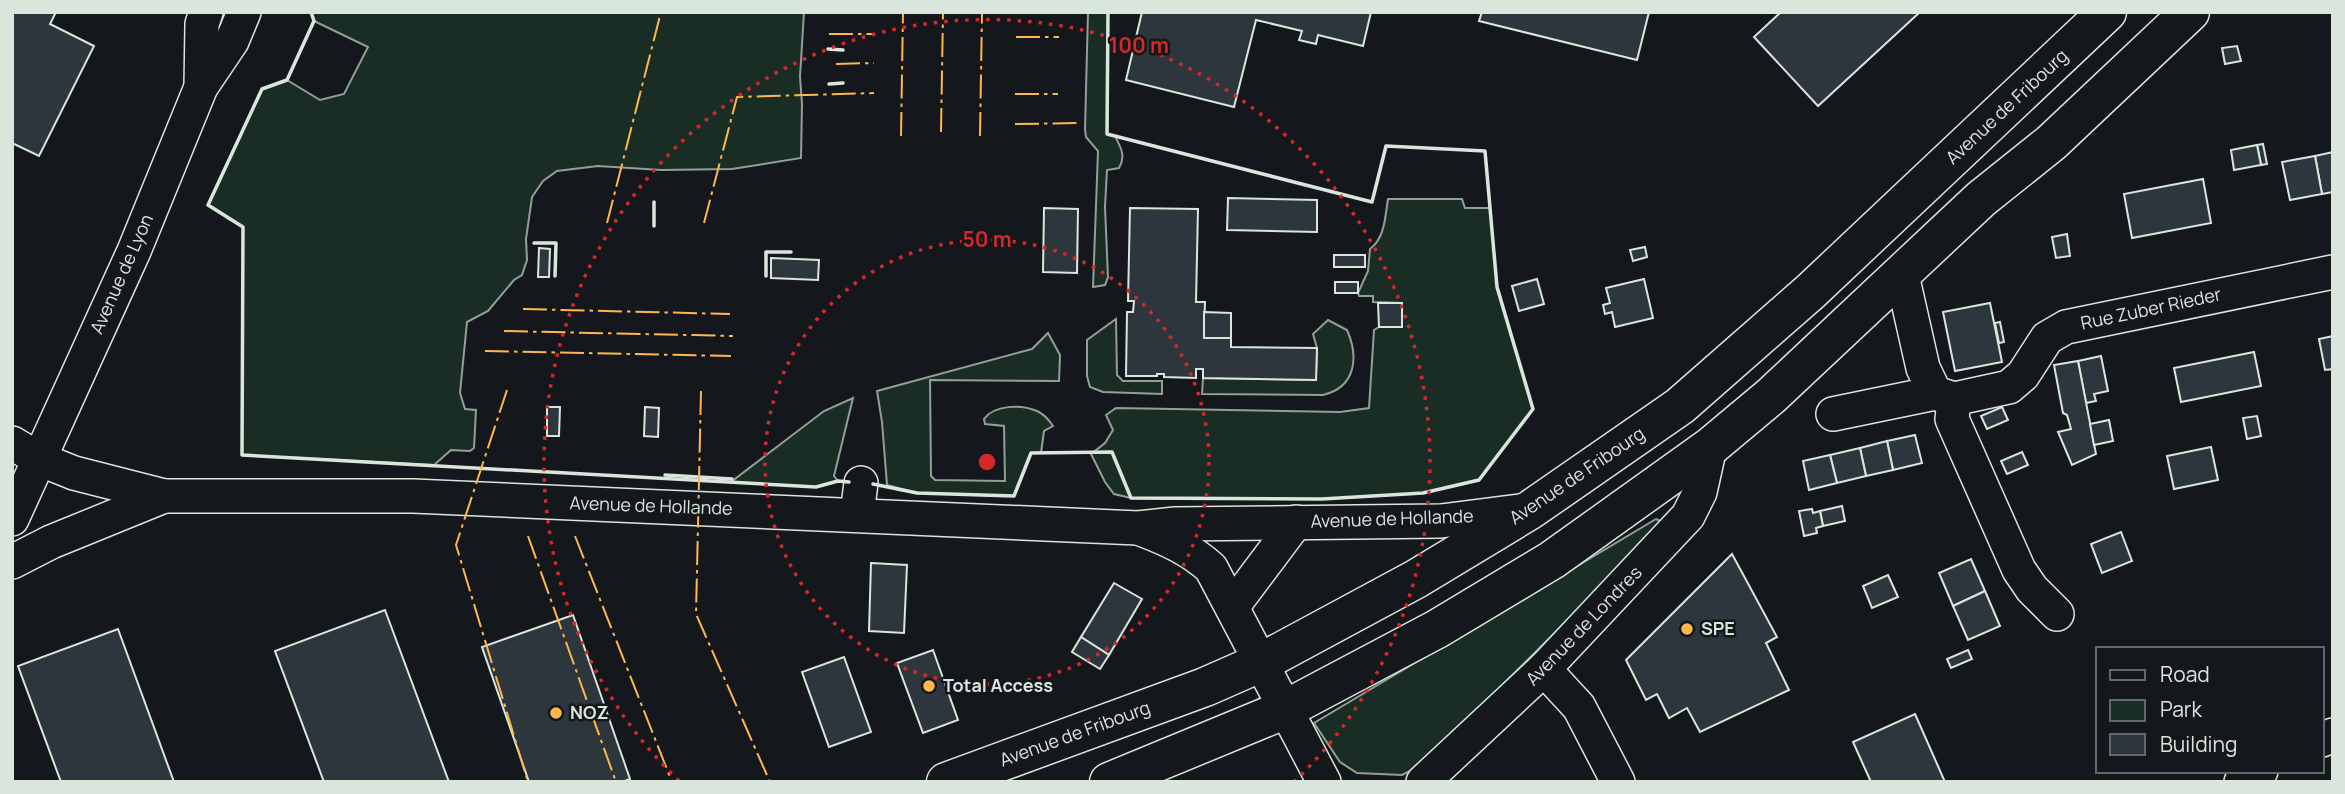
<svg xmlns="http://www.w3.org/2000/svg" width="2345" height="794" font-family="Manrope,sans-serif">
  <style>
    .green { fill: #1a2d24; stroke: #939e99; stroke-width: 2 }
    .building { fill: #2c363c; stroke: #d8e6dc; stroke-width: 2 }
    .lines { fill: none; stroke-linecap: round; stroke-linejoin: round }
    .minor-casing { stroke: #d8e6dc; stroke-width: 36 }
    .major-casing { stroke: #d8e6dc; stroke-width: 41 }
    .minor { stroke: #14181c; stroke-width: 33 }
    .major { stroke: #14181c; stroke-width: 38 }
    .wall { stroke: #d8e6dc; stroke-width: 3.5 }
    .power { stroke: #ffb74d; stroke-width: 2; stroke-dasharray: 24 5 3.5 5; stroke-linecap: butt }
    .ring { fill: none; stroke: #d62828; stroke-width: 3.5; stroke-dasharray: 3.5 7 }
    .poi-dot { fill: #ffb74d; stroke: #14181c; stroke-width: 2.5 }
    .labels { text-anchor: middle; stroke-width: 5; stroke-linejoin: round; paint-order: stroke }
    .street-label { font-size: 18px; fill: #d8e6dc; stroke: #14181c }
    .poi-label { font-size: 18px; font-weight: bold; fill: #d8e6dc; stroke: #14181c; text-anchor: start }
    .centre { fill: #d62828; stroke: #14181c; stroke-width: 3.5 }
    .ring-label { font-size: 21px; text-anchor: middle; font-weight: bold; fill: #d62828; stroke: #14181c; stroke-width: 5; stroke-linejoin: round; paint-order: stroke }
  </style>
  <rect width="100%" height="100%" fill="#14181c"/>
  <g class="green">
    <polygon points="311,12 804,12 800,77 802,104 801,158 732,169 661,170 598,166 557,171 543,181 532,197 526,239 527,260 522,275 514,280 488,311 467,322 460,393 465,409 476,410 474,448 470,451 451,450 434,465 242,455 243,227 208,205 262,89 287,80 320,100 344,94 368,47 314,21"/>
    <path d="M1088,12H1108L1107,134L1115,136C1121,148 1126,156 1119,168L1107,170L1105,207L1108,277L1105,285L1093,287L1098,151L1086,137L1085,129Z"/>
    <path d="M1388,199H1462L1465,208H1490L1497,287L1533,409L1479,480L1423,493L1322,499L1131,498L1114,494L1105,482L1091,454L1105,443L1113,430L1106,415L1116,408L1340,412L1369,408L1374,330L1379,327H1402V303L1373,302V296H1359L1358,293L1368,271L1370,249C1385,238 1385,217 1388,199Z"/>
    <polygon points="1116,319 1117,375 1123,381 1162,381 1162,394 1103,392 1090,387 1087,376 1087,340"/>
    <path d="M1328,320L1347,330C1359,357 1356,387 1323,395L1202,394L1203,378L1316,380L1317,348L1313,334Z"/>
    <path d="M1048,333L1060,355L1059,381L930,380L931,476L935,480L1005,481L1004,426L985,424L984,419C994,405 1021,404 1037,411C1044,414 1049,420 1053,426L1044,431L1041,453H1031L1014,496L917,493L887,485L882,422L877,391L1032,349Z"/>
    <polygon points="853,398 834,476 838,481 816,487 731,482 824,411"/>
    <polygon points="1656,519 1665,523 1422,765 1402,775 1357,773 1340,762 1314,723"/>
  </g>
  <g class="building">
    <polygon points="12,12 56,12 50,24 94,46 39,156 12,143"/>
    <polygon points="1142,12 1371,12 1363,46 1318,35 1316,44 1299,40 1302,31 1256,20 1234,107 1126,80"/>
    <polygon points="1482,12 1649,12 1637,60 1479,21"/>
    <polygon points="1781,12 1920,12 1818,106 1754,37"/>
    <polygon points="2237,46 2241,61 2225,64 2222,48"/>
    <polygon points="2263,144 2267,164 2261,165 2257,145"/>
    <polygon points="2257,145 2261,165 2234,170 2231,150"/>
    <polygon points="2333,152 2333,192 2322,194 2315,156"/>
    <polygon points="2315,156 2322,194 2290,200 2282,162"/>
    <polygon points="2203,179 2211,223 2132,238 2124,194"/>
    <polygon points="1228,198 1317,200 1317,232 1227,230"/>
    <polygon points="1044,208 1078,209 1077,273 1043,272"/>
    <polygon points="1130,208 1198,209 1196,302 1205,302 1204,338 1231,338 1231,347 1317,348 1316,380 1203,378 1203,369 1196,369 1196,378 1164,377 1164,374 1157,374 1157,376 1126,376 1127,312 1133,312 1134,301 1128,301"/>
    <polygon points="2067,234 2070,256 2056,258 2052,237"/>
    <polygon points="1645,247 1647,257 1633,261 1630,250"/>
    <polygon points="539,248 550,249 549,277 538,277"/>
    <rect x="1334" y="255" width="31" height="12"/>
    <polygon points="771,258 819,260 818,280 771,278"/>
    <polygon points="1537,279 1544,304 1519,311 1512,286"/>
    <polygon points="1644,279 1653,318 1615,327 1612,312 1605,314 1603,305 1610,303 1606,288"/>
    <rect x="1335" y="282" width="23" height="11"/>
    <polygon points="1378,303 1402,303 1402,327 1379,327"/>
    <polygon points="1990,303 2002,362 1955,371 1943,312"/>
    <polygon points="1204,312 1231,313 1231,338 1204,338"/>
    <polygon points="2000,322 2004,342 1999,343 1995,323"/>
    <polygon points="2333,336 2333,369 2325,370 2319,339"/>
    <polygon points="2254,352 2261,386 2181,402 2174,368"/>
    <polygon points="2101,356 2108,391 2094,394 2096,401 2086,403 2078,361"/>
    <polygon points="2078,361 2096,454 2072,465 2058,432 2071,429 2067,415 2063,413 2054,365"/>
    <polygon points="547,407 560,407 559,436 547,436"/>
    <polygon points="645,407 659,408 658,437 644,436"/>
    <polygon points="2002,407 2008,420 1987,429 1981,416"/>
    <polygon points="2257,416 2261,436 2247,439 2243,418"/>
    <polygon points="2109,420 2113,441 2094,445 2090,424"/>
    <polygon points="1915,435 1922,463 1893,470 1887,441"/>
    <polygon points="1887,441 1893,470 1866,476 1860,448"/>
    <polygon points="2211,447 2218,480 2174,489 2167,456"/>
    <polygon points="1860,448 1866,476 1837,483 1830,455"/>
    <polygon points="2022,452 2028,465 2007,474 2001,461"/>
    <polygon points="1830,455 1837,483 1809,490 1803,461"/>
    <polygon points="1842,506 1845,521 1823,526 1820,511"/>
    <polygon points="1812,509 1813,513 1820,511 1823,526 1816,528 1817,533 1804,536 1799,511"/>
    <polygon points="2121,532 2132,561 2102,573 2091,544"/>
    <polygon points="1732,554 1777,637 1766,643 1789,690 1700,732 1687,708 1669,718 1657,694 1646,700 1626,660"/>
    <polygon points="1971,559 1985,591 1953,606 1939,573"/>
    <polygon points="871,563 907,565 904,633 869,631"/>
    <polygon points="1888,575 1898,597 1872,608 1863,586"/>
    <polygon points="1114,583 1142,599 1109,655 1081,637"/>
    <polygon points="1985,591 2000,626 1968,640 1953,606"/>
    <polygon points="385,610 449,782 324,782 275,651"/>
    <polygon points="573,615 630,779 622,782 529,782 482,647"/>
    <polygon points="118,629 174,782 61,782 18,666"/>
    <polygon points="1081,637 1109,655 1100,669 1072,652"/>
    <polygon points="933,650 958,720 923,733 897,663"/>
    <polygon points="1968,650 1972,659 1951,668 1947,659"/>
    <polygon points="844,657 871,732 829,747 802,672"/>
    <polygon points="1915,714 1945,782 1871,782 1853,742"/>
  </g>
  <g class="lines">
    <g class="minor-casing">
      <g id="minor">
        <polyline points="201,87 202,24 206,12"/>
        <polyline points="1902,275 1923,368 1935,393"/>
        <polyline points="1954,399 1952,419 2019,570 2032,589 2057,614"/>
        <polyline points="1833,414 1935,393 1954,399 2009,387 2023,375 2047,338 2066,327 2333,272"/>
        <polyline points="12,443 39,459 74,473 164,496 413,496 1138,528 1175,524 1441,521 1527,510"/>
        <polyline points="857,514 861,483"/>
        <polyline points="12,519 134,251 201,87 232,41 244,12"/>
        <path d="M1141,529C1167,539 1190,549 1211,568L1324,782"/>
        <polyline points="12,562 51,542 164,496"/>
        <polyline points="1233,606 1296,522"/>
        <polyline points="1544,669 1579,707 1618,782"/>
        <polyline points="2322,740 2333,735"/>
        <polyline points="1423,782 1544,669 1688,516 1700,492 1710,447"/>
        <polyline points="2241,782 2261,771"/>
      </g>
    </g>
    <g class="major-casing">
      <g id="major">
        <polyline points="946,782 1205,687 1262,662 1416,579 1530,510 1680,406 1810,292 2107,12"/>
        <polyline points="1109,782 1286,709 1437,629 1552,560 1710,447 1771,396 1981,199 2051,143 2190,12"/>
      </g>
    </g>
    <use href="#minor" class="minor"/>
    <use href="#major" class="major"/>
    <g class="wall">
      <polyline points="311,12 314,21 287,80 262,89 208,205 243,227 242,455 816,487 838,481 849,482"/>
      <polyline points="828,49 843,50"/>
      <polyline points="829,84 843,83"/>
      <polyline points="654,226 654,202"/>
      <polyline points="534,243 556,243 555,276"/>
      <polyline points="766,276 766,252 791,252"/>
      <polyline points="665,475 732,479"/>
      <polyline points="873,484 917,493 1014,496 1031,453 1112,452 1131,498 1322,499 1423,493 1479,480 1533,409 1497,287 1485,151 1386,146 1372,202 1107,134 1108,12"/>
    </g>
    <g class="power">
      <polyline points="829,34 875,34"/>
      <polyline points="1016,37 1059,37"/>
      <polyline points="836,64 874,63"/>
      <polyline points="1015,94 1058,94"/>
      <polyline points="1015,124 1080,123"/>
      <polyline points="941,132 943,12"/>
      <polyline points="901,136 903,12"/>
      <polyline points="980,136 982,12"/>
      <polyline points="607,223 661,12"/>
      <polyline points="704,223 737,97 874,93"/>
      <polyline points="523,309 730,314"/>
      <polyline points="504,331 733,336"/>
      <polyline points="485,351 731,356"/>
      <polyline points="507,390 456,545 528,782"/>
      <polyline points="701,391 696,614 770,782"/>
      <polyline points="528,536 616,782"/>
      <polyline points="575,536 672,782"/>
    </g>
  </g>
  <g class="ring">
    <circle cx="987" cy="462" r="222"/>
    <path d="M679 781A443 443 0 1 1 1295 781"/>
  </g>
  <g class="poi-dot">
    <circle cx="1687" cy="629" r="7"/>
    <circle cx="929" cy="686" r="7"/>
    <circle cx="556" cy="713" r="7"/>
  </g>
  <g class="labels">
    <g class="street-label">
      <text transform="translate(2007 107) rotate(-43)" y="6">Avenue de Fribourg</text>
      <text transform="translate(122 274) rotate(-66)" y="6">Avenue de Lyon</text>
      <text transform="translate(2151 309) rotate(-12)" y="6">Rue Zuber Rieder</text>
      <text transform="translate(1577 476) rotate(-34)" y="6">Avenue de Fribourg</text>
      <text transform="translate(651 506) rotate(2)" y="6">Avenue de Hollande</text>
      <text transform="translate(1392 519) rotate(-2)" y="6">Avenue de Hollande</text>
      <text transform="translate(1584 626) rotate(-46)" y="6">Avenue de Londres</text>
      <text transform="translate(1075 734) rotate(-20)" y="6">Avenue de Fribourg</text>
    </g>
    <g class="poi-label">
      <text x="1701" y="635">SPE</text>
      <text x="943" y="692">Total Access</text>
      <text x="570" y="719">NOZ</text>
    </g>
  </g>
  <circle cx="987" cy="462" r="10" class="centre"/>
  <g class="ring-label">
    <text x="1139" y="53">100 m</text>
    <text x="987" y="247">50 m</text>
  </g>
  <rect width="2345" height="794" fill="none" stroke="#d8e6dc" stroke-width="28"/>
  <rect x="2096" y="647" width="228" height="126" fill="#14181c" stroke="#626a69" stroke-width="2"/>
  <rect x="2110" y="670" width="35" height="10" fill="#14181c" stroke="#626a69" stroke-width="2"/>
  <text x="2160" y="682" font-size="21" fill="#d8e6dc">Road</text>
  <rect x="2110" y="700" width="35" height="21" fill="#1a2d24" stroke="#626a69" stroke-width="2"/>
  <text x="2160" y="717" font-size="21" fill="#d8e6dc">Park</text>
  <rect x="2110" y="734" width="35" height="21" fill="#2c363c" stroke="#626a69" stroke-width="2"/>
  <text x="2160" y="752" font-size="21" fill="#d8e6dc">Building</text>
</svg>
